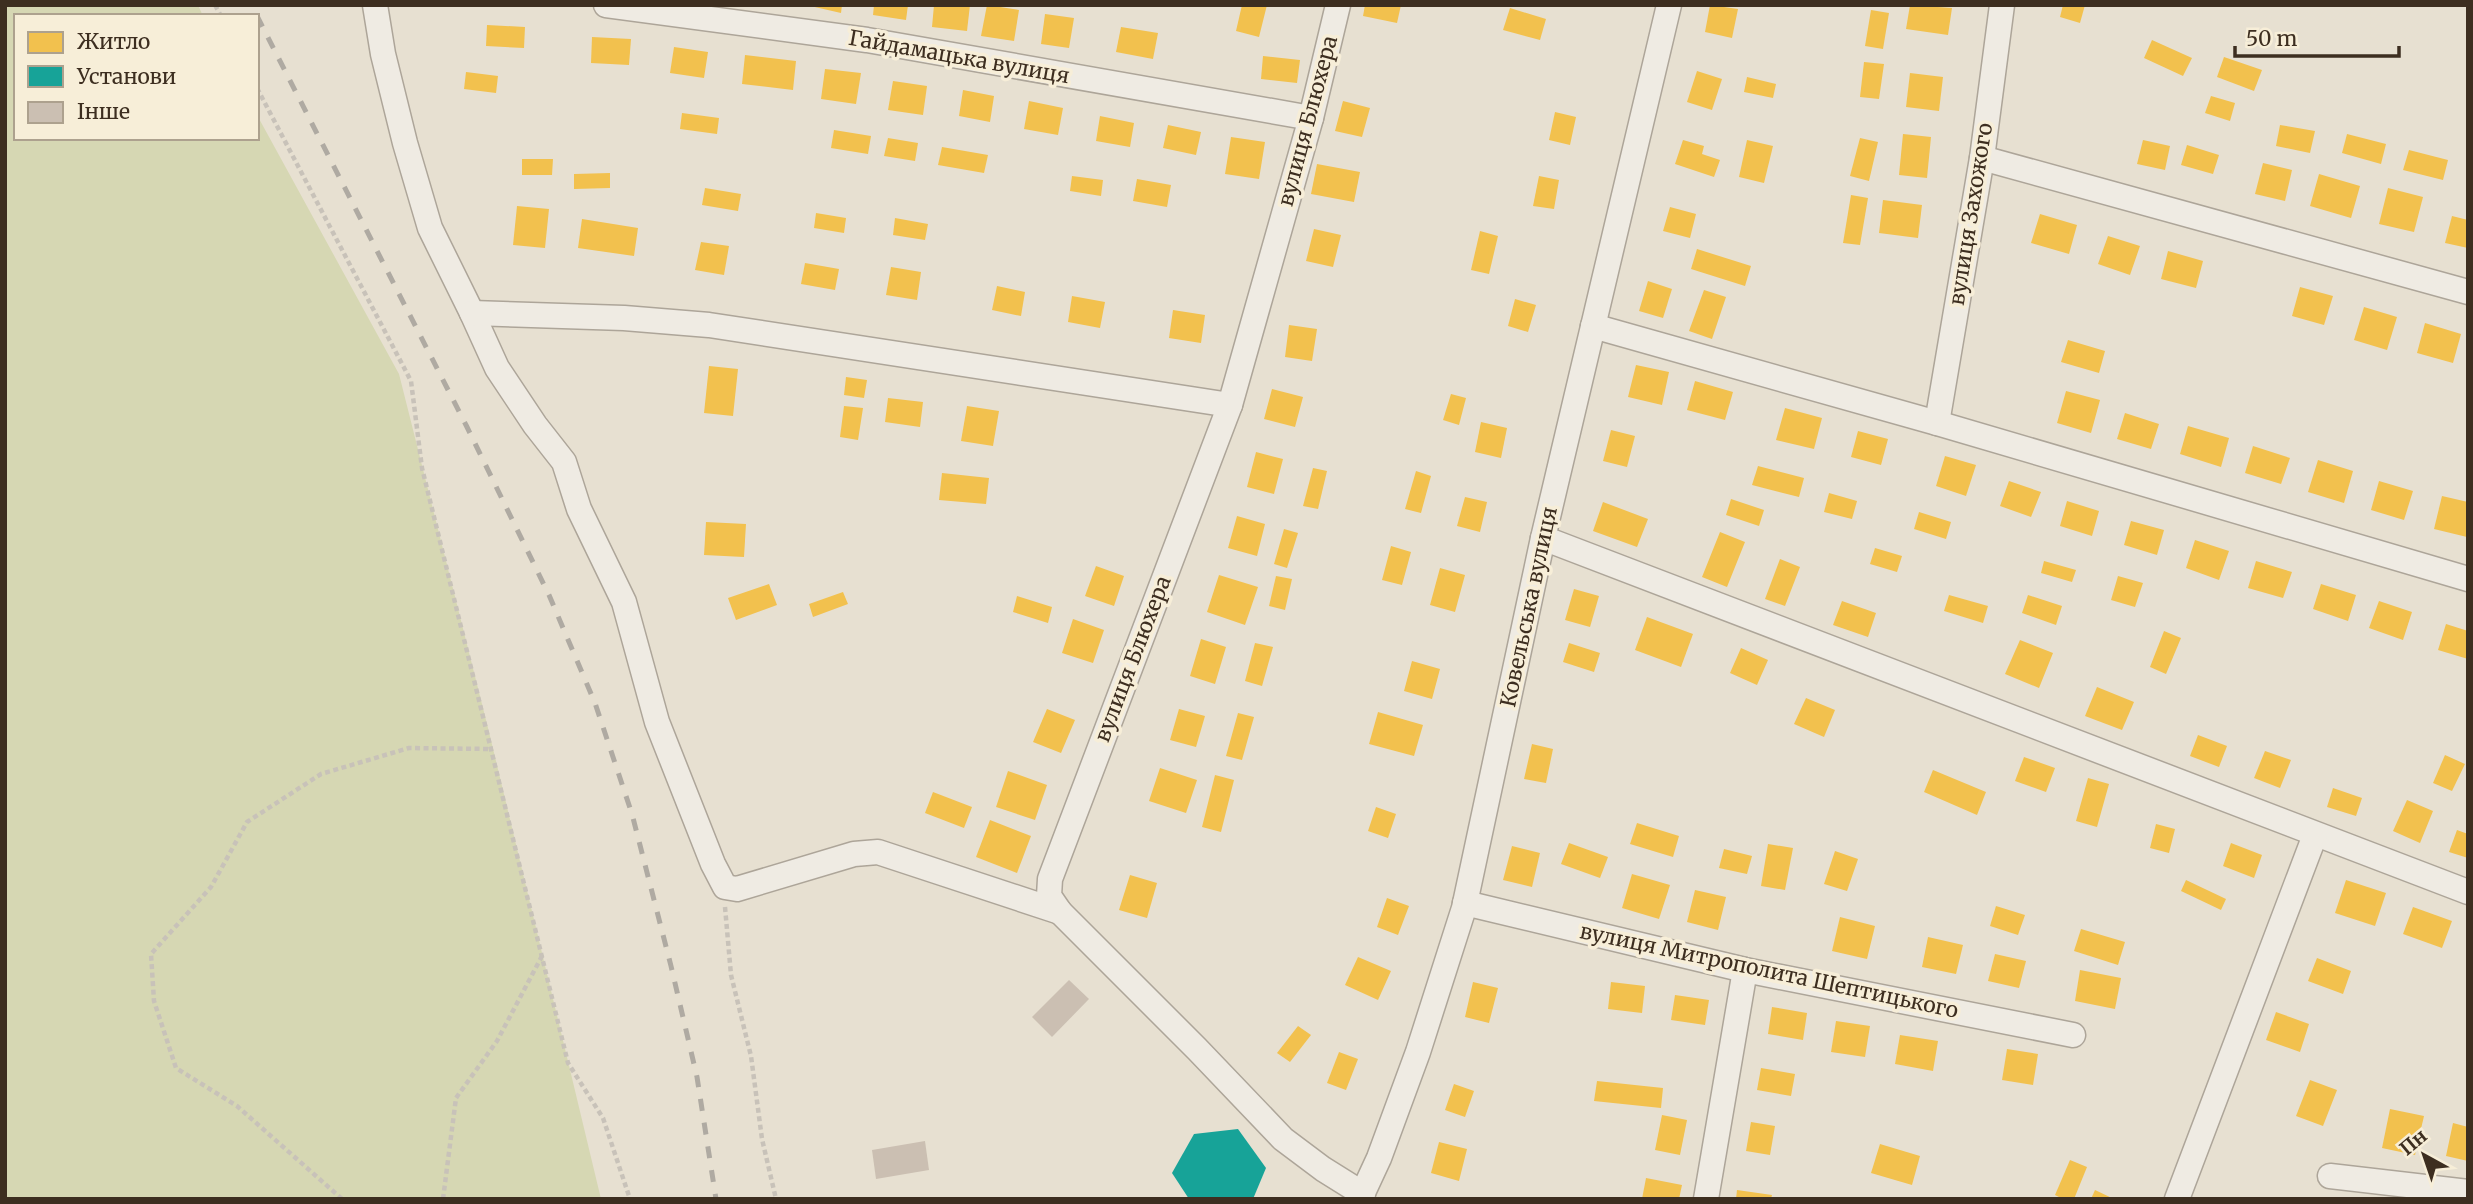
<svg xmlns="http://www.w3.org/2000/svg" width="2473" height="1204" font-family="Merriweather,serif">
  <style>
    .green { fill: #d6d7b3 }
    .homes { fill: #f2c14e }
    .public { fill: #17a398 }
    .building { fill: #cbbfb2 }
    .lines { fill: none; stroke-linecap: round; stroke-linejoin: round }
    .minor-casing { stroke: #ada599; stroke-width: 27 }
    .path { stroke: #c8c2b9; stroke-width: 4.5; stroke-dasharray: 5 3.5; stroke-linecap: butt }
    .minor { stroke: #efebe3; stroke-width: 24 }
    .rail { stroke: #afaaa2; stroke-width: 5; stroke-dasharray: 12 12; stroke-linecap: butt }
    .labels { text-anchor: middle; stroke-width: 7; stroke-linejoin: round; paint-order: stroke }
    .street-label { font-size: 21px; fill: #3d2e20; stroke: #f7eed8 }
  </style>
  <rect width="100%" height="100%" fill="#e7e0d1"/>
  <polygon class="green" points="5,5 198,5 203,16 16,16 16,138 257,138 257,115 399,374 489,732 601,1199 5,1199"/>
  <g class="homes">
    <polygon points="806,5 842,5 841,13"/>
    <polygon points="874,5 908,5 906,20 873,15"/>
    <polygon points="934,5 970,5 967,31 932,27"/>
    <polygon points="987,5 1019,10 1014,41 981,36"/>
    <polygon points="1242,5 1267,5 1259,37 1236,31"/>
    <polygon points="1365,5 1401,5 1397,23 1363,16"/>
    <polygon points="1710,5 1738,9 1732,38 1705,32"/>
    <polygon points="1910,5 1952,8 1948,35 1906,29"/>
    <polygon points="2063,5 2085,5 2080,23 2060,17"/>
    <polygon points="1510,8 1546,19 1540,40 1503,30"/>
    <polygon points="1871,10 1889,13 1883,49 1865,46"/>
    <polygon points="1045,14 1074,18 1069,48 1041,44"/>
    <polygon points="487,25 525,27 524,48 486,46"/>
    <polygon points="1121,27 1158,33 1153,59 1116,52"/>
    <polygon points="592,37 631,39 629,65 591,63"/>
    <polygon points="2152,40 2192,58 2183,76 2144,58"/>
    <polygon points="674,47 708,52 704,78 670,73"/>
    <polygon points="745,55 796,61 793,90 742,84"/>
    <polygon points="1263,56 1300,60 1297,83 1261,79"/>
    <polygon points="2224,57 2262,70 2254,91 2217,77"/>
    <polygon points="1864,62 1884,64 1879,99 1860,97"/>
    <polygon points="825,69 861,73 856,104 821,99"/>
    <polygon points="1697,71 1722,79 1712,110 1687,102"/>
    <polygon points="466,72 498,76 496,93 464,89"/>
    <polygon points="1910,73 1943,77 1939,111 1906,107"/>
    <polygon points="1747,77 1776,84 1773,98 1744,92"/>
    <polygon points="893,81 927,86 923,115 888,110"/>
    <polygon points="963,90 994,96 990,122 959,116"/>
    <polygon points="2211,96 2235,103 2230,121 2205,113"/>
    <polygon points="1029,101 1063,108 1058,135 1024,129"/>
    <polygon points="1343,101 1370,108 1362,137 1335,131"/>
    <polygon points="1555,112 1576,117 1570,145 1549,140"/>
    <polygon points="682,113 719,118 717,134 680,129"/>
    <polygon points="1100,116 1134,123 1130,147 1096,141"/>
    <polygon points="1168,125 1201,132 1196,155 1163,148"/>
    <polygon points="2280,125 2315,131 2310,153 2276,146"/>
    <polygon points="834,130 871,136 868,154 831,148"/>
    <polygon points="1903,134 1931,137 1927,178 1899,175"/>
    <polygon points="2347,134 2386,144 2381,164 2342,153"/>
    <polygon points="1231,137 1265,142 1259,179 1225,174"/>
    <polygon points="888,138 918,143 915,161 884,156"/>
    <polygon points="1860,138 1878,142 1869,181 1850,176"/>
    <polygon points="1683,140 1704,146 1702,154 1720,160 1714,177 1675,164"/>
    <polygon points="1747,140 1773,146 1764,183 1739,177"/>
    <polygon points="2143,140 2170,146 2165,170 2137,164"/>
    <polygon points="2187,145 2219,155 2213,174 2181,165"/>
    <polygon points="942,147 988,155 984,173 938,165"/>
    <polygon points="2409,150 2448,160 2443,180 2403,170"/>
    <polygon points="522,159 553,159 552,175 522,175"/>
    <polygon points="2263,163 2292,170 2285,201 2255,194"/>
    <polygon points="1317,164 1360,172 1354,202 1311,194"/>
    <polygon points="610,173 610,188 574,189 574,174"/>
    <polygon points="2319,174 2360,186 2351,218 2310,206"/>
    <polygon points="1072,176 1103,180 1101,196 1070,191"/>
    <polygon points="1539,176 1559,180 1554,209 1533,206"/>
    <polygon points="1137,179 1171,185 1167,207 1133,201"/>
    <polygon points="705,188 741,194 738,211 702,205"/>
    <polygon points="2388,188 2423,197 2414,232 2379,224"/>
    <polygon points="1851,195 1868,198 1860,245 1843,243"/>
    <polygon points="1883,200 1922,205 1918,238 1879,233"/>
    <polygon points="517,206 549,209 545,248 513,245"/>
    <polygon points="1670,207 1696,214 1690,238 1663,231"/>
    <polygon points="816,213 846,218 844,233 814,228"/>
    <polygon points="2040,214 2077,225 2069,254 2031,243"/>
    <polygon points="2452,216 2468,220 2468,248 2445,243"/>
    <polygon points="895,218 928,224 925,240 893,235"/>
    <polygon points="582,219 638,228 634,256 578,248"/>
    <polygon points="1314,229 1341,235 1333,267 1306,261"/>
    <polygon points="1480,231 1498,236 1489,274 1471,270"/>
    <polygon points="2108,236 2140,246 2130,275 2098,264"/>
    <polygon points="701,242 729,246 724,275 695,270"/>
    <polygon points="1697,249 1751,266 1745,286 1691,269"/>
    <polygon points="2168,251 2203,261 2196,288 2161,279"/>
    <polygon points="805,263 839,269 835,290 801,284"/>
    <polygon points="891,267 921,272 917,300 886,295"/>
    <polygon points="1648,281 1672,289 1663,318 1639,311"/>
    <polygon points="997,286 1025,292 1021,316 992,310"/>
    <polygon points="2300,287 2333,296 2324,325 2292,316"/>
    <polygon points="1704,290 1726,297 1712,339 1689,331"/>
    <polygon points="1072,296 1105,302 1100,328 1068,322"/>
    <polygon points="1515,299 1536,305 1528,332 1508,326"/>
    <polygon points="2364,307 2397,317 2387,350 2354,340"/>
    <polygon points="1173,310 1205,315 1201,343 1169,338"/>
    <polygon points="2425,323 2461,334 2453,363 2417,353"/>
    <polygon points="1289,325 1317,329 1312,361 1285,357"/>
    <polygon points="2068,340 2105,351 2099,373 2061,362"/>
    <polygon points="1636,365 1669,372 1662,405 1628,397"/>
    <polygon points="709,366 738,369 733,416 704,413"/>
    <polygon points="846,377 867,380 864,398 844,395"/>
    <polygon points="1695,381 1733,392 1725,420 1687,410"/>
    <polygon points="1272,389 1303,397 1295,427 1264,419"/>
    <polygon points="2066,391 2100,400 2091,433 2057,423"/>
    <polygon points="1451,394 1466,398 1459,425 1443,420"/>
    <polygon points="888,398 923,402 920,427 885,422"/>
    <polygon points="844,406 863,408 858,440 840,437"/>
    <polygon points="967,406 999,411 993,446 961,441"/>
    <polygon points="1785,408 1822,418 1814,449 1776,440"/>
    <polygon points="2125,413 2159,424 2151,449 2117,439"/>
    <polygon points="1481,422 1507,428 1501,458 1475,452"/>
    <polygon points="2188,426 2229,438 2221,467 2180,454"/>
    <polygon points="1611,430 1635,436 1627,467 1603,461"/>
    <polygon points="1858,431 1888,439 1881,465 1851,457"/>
    <polygon points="2253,446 2290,458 2281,484 2245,473"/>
    <polygon points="1256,452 1283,459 1274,494 1247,487"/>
    <polygon points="1945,456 1976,465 1966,496 1936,486"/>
    <polygon points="2318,460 2353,471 2344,503 2308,492"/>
    <polygon points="1758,466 1804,478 1799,497 1752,485"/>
    <polygon points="1313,468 1327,471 1318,509 1303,506"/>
    <polygon points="1416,471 1431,476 1421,513 1405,509"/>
    <polygon points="942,473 989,478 986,504 939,500"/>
    <polygon points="2009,481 2041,492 2031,517 2000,506"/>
    <polygon points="2379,481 2413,491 2404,520 2371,510"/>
    <polygon points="1829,493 1857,501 1852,519 1824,512"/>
    <polygon points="2442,496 2468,502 2467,537 2434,529"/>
    <polygon points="1465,497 1487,502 1480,532 1457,526"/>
    <polygon points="1731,499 1764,510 1759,526 1726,515"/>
    <polygon points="2067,501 2099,511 2092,536 2060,526"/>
    <polygon points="1603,502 1648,519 1637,547 1593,531"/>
    <polygon points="1919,512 1951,522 1946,539 1914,529"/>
    <polygon points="1237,516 1265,524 1257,556 1228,548"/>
    <polygon points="2131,521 2164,530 2157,555 2124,545"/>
    <polygon points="706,522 746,524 744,557 704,555"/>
    <polygon points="1284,529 1298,533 1287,568 1274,564"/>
    <polygon points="1720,532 1745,542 1727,587 1702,577"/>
    <polygon points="2195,540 2229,551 2219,580 2186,568"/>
    <polygon points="1391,546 1411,552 1402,585 1382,580"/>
    <polygon points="1875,548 1902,556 1897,572 1870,564"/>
    <polygon points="1780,559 1800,567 1785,606 1765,599"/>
    <polygon points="2044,561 2076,570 2072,582 2041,573"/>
    <polygon points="2256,561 2292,572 2283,598 2248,588"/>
    <polygon points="1096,566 1124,576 1114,606 1085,596"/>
    <polygon points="1440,568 1465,575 1455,612 1430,605"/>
    <polygon points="1219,575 1258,587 1245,625 1207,612"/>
    <polygon points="1276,576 1292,579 1285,610 1269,606"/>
    <polygon points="2118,576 2143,583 2135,607 2111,600"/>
    <polygon points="769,584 777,605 736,620 728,598"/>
    <polygon points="2321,584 2356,595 2348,621 2313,609"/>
    <polygon points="1574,589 1599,596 1590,627 1565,620"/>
    <polygon points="843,592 848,604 813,617 809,604"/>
    <polygon points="1949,595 1988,606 1983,623 1944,611"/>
    <polygon points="2028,595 2062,606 2056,625 2022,613"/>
    <polygon points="1017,596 1052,607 1048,623 1013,612"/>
    <polygon points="1842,601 1876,613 1868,637 1833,625"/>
    <polygon points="2379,601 2412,612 2403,640 2369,628"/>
    <polygon points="1647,617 1693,634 1681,667 1635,650"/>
    <polygon points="1073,619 1104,630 1093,663 1062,653"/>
    <polygon points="2446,624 2468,631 2468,659 2438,650"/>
    <polygon points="2164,631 2181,638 2166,674 2150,667"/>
    <polygon points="1201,639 1226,647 1215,684 1190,676"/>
    <polygon points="2020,640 2053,653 2039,688 2005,674"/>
    <polygon points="1255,643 1273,647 1262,686 1245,681"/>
    <polygon points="1569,643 1600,653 1594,672 1563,662"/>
    <polygon points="1741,648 1768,660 1757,685 1730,673"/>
    <polygon points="1412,661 1440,669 1432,699 1404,691"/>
    <polygon points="2097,687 2134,702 2122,730 2085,716"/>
    <polygon points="1806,698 1835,710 1824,737 1794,724"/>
    <polygon points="1047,709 1075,720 1061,753 1033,742"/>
    <polygon points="1179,709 1205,716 1196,747 1170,740"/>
    <polygon points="1378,712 1423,725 1414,756 1369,744"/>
    <polygon points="1238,713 1254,717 1242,760 1226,756"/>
    <polygon points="2198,735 2227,746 2219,767 2190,756"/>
    <polygon points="1532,744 1553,749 1546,783 1524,779"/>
    <polygon points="2265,751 2291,760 2280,788 2254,778"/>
    <polygon points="2445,755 2465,764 2452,791 2433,783"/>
    <polygon points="2024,757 2055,768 2046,792 2015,781"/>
    <polygon points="1160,768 1197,780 1186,813 1149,801"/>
    <polygon points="1933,770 1986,792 1977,815 1924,792"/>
    <polygon points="1008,771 1047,785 1035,820 996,807"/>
    <polygon points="1215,775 1234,780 1221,832 1202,827"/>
    <polygon points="2088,778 2109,784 2097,827 2076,821"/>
    <polygon points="2333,788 2362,798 2356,816 2327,807"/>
    <polygon points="933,792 972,807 964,828 925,813"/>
    <polygon points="2407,800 2433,811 2420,843 2393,831"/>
    <polygon points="1376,807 1396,814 1388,838 1368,831"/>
    <polygon points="990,820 1031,836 1017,873 976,857"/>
    <polygon points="1637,823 1679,836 1673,857 1630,844"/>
    <polygon points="2156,824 2175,829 2169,853 2150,848"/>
    <polygon points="2457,830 2468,834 2468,858 2449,852"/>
    <polygon points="1569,843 1608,857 1600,878 1561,864"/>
    <polygon points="2231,843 2262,855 2254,878 2223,866"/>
    <polygon points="1768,844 1793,848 1785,890 1761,886"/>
    <polygon points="1512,846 1540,853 1532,887 1503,880"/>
    <polygon points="1724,849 1752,856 1747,874 1719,868"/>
    <polygon points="1835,851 1858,859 1847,891 1824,884"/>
    <polygon points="1632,874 1670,885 1659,919 1622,908"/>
    <polygon points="1130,875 1157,883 1147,918 1119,910"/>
    <polygon points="2186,880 2226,899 2221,910 2181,891"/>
    <polygon points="2346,880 2386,893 2375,926 2335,913"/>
    <polygon points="1695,890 1726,897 1718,930 1687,922"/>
    <polygon points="1387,898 1409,906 1398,935 1377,927"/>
    <polygon points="1996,906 2025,915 2018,935 1990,926"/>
    <polygon points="2413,907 2452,921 2442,948 2403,934"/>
    <polygon points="1840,917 1875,926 1867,959 1832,951"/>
    <polygon points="2081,929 2125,942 2118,965 2074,951"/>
    <polygon points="1928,937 1963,945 1956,974 1922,967"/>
    <polygon points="1995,954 2026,961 2019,988 1988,981"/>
    <polygon points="1358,957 1391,971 1378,1000 1345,985"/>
    <polygon points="2317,958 2351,971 2343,994 2308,981"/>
    <polygon points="2080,970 2121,978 2115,1009 2075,1001"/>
    <polygon points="1473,982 1498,988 1489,1023 1465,1017"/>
    <polygon points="1611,982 1645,986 1642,1013 1608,1009"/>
    <polygon points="1675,995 1709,1000 1705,1025 1671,1020"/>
    <polygon points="1772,1007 1807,1013 1803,1040 1768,1034"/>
    <polygon points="2276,1012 2309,1024 2300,1052 2266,1040"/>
    <polygon points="1836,1021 1870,1026 1865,1057 1831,1052"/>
    <polygon points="1298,1026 1311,1035 1290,1062 1277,1053"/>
    <polygon points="1900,1035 1938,1041 1933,1071 1895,1064"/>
    <polygon points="2007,1049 2038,1054 2033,1085 2002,1080"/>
    <polygon points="1339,1052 1358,1059 1346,1090 1327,1083"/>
    <polygon points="1761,1068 1795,1074 1791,1096 1757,1090"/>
    <polygon points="2310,1080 2337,1090 2323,1126 2296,1116"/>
    <polygon points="1597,1081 1663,1088 1661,1108 1594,1101"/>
    <polygon points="1454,1084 1474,1091 1465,1117 1445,1110"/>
    <polygon points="2390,1109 2424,1116 2415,1155 2382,1148"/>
    <polygon points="1662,1115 1687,1120 1680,1155 1655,1150"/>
    <polygon points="1751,1122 1775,1126 1770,1155 1746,1151"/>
    <polygon points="2453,1123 2468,1127 2468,1161 2446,1156"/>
    <polygon points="1439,1142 1467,1149 1459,1181 1431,1173"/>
    <polygon points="1880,1144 1920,1156 1912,1185 1871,1173"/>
    <polygon points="2070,1160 2087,1167 2074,1199 2063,1199 2055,1195"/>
    <polygon points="1646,1178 1682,1185 1679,1199 1642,1199"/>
    <polygon points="1737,1190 1772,1195 1771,1199 1736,1199"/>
    <polygon points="2095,1190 2114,1199 2091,1199"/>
  </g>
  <polygon class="public" points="1238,1129 1266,1168 1253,1199 1189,1199 1172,1173 1194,1134"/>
  <g class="building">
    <polygon points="1069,980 1089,999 1052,1037 1032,1017"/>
    <polygon points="925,1141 929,1170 876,1179 872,1150"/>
  </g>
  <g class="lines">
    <g class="minor-casing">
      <g id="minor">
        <polyline points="375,5 383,54 405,143 430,228 472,313 497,368 535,425 564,462 579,509 624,602 657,722 713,864 725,887 737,889 854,854 878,852 1060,912"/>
        <polyline points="606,5 867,40 1311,118"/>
        <polyline points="1338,5 1311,118 1230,405 1050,879 1049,896 1060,912 1197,1049 1283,1139 1323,1169 1363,1194"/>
        <polyline points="1982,158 2468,292"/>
        <polyline points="472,313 624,318 709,325 1230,405"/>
        <polyline points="1593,326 1937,423 2468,579"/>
        <polyline points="1937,423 1982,158 2002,5"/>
        <polyline points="1543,538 2468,892"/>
        <polyline points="1465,903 1745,970 2073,1035"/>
        <polyline points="2330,1176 2468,1192"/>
        <polyline points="1360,1199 1379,1158 1418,1052 1464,908 1543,538 1669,5"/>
        <polyline points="1706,1199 1745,970"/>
        <polyline points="2177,1199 2315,835"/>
      </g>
    </g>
    <g class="path">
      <polyline points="215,5 221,16"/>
      <polyline points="257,88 411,381 422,468 568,1063 603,1118 630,1199"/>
      <polyline points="725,907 731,975 751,1056 762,1139 776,1199"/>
      <polyline points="342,1199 237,1106 176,1068 154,1001 151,954 211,887 247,822 321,774 409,748 493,749"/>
      <polyline points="443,1199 456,1098 497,1041 542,956"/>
    </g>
    <use href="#minor" class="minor"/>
    <polyline class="rail" points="257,16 467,427 549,595 595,703 632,814 671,966 697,1077 716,1199"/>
  </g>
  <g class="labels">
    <g class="street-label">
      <text transform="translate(959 57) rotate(10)" y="7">Гайдамацька вулиця</text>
      <text transform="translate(1308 121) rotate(-75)" y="7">вулиця Блюхера</text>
      <text transform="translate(1971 214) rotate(-81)" y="7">вулиця Захожого</text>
      <text transform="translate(1529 607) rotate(-78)" y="7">Ковельська вулиця</text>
      <text transform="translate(1133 659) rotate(-69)" y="7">вулиця Блюхера</text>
      <text transform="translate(1769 971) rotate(12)" y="7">вулиця Митрополита Шептицького</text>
    </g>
  </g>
  <rect width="2473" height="1204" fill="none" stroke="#3d2e20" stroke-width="14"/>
  <rect x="14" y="14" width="245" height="126" fill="#f7eed8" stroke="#ada18e" stroke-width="2"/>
  <rect x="28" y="32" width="35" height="21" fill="#f2c14e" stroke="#ada18e" stroke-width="2"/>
  <text x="77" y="49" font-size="21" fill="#3d2e20">Житло</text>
  <rect x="28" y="66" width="35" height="21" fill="#17a398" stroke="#ada18e" stroke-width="2"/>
  <text x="77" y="84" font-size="21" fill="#3d2e20">Установи</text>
  <rect x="28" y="102" width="35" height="21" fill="#cbbfb2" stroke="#ada18e" stroke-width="2"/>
  <text x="77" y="119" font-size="21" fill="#3d2e20">Інше</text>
  <g transform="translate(2424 1155) rotate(320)" stroke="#f7eed8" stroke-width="5" paint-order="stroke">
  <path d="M0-5L12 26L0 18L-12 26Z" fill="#3d2e20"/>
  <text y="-10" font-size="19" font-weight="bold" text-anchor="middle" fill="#3d2e20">Пн</text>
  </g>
  <path d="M2235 46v10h164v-10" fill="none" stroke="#3d2e20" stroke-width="3.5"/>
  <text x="2246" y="46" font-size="21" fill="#3d2e20" stroke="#f7eed8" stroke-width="5" paint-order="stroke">50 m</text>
</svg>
